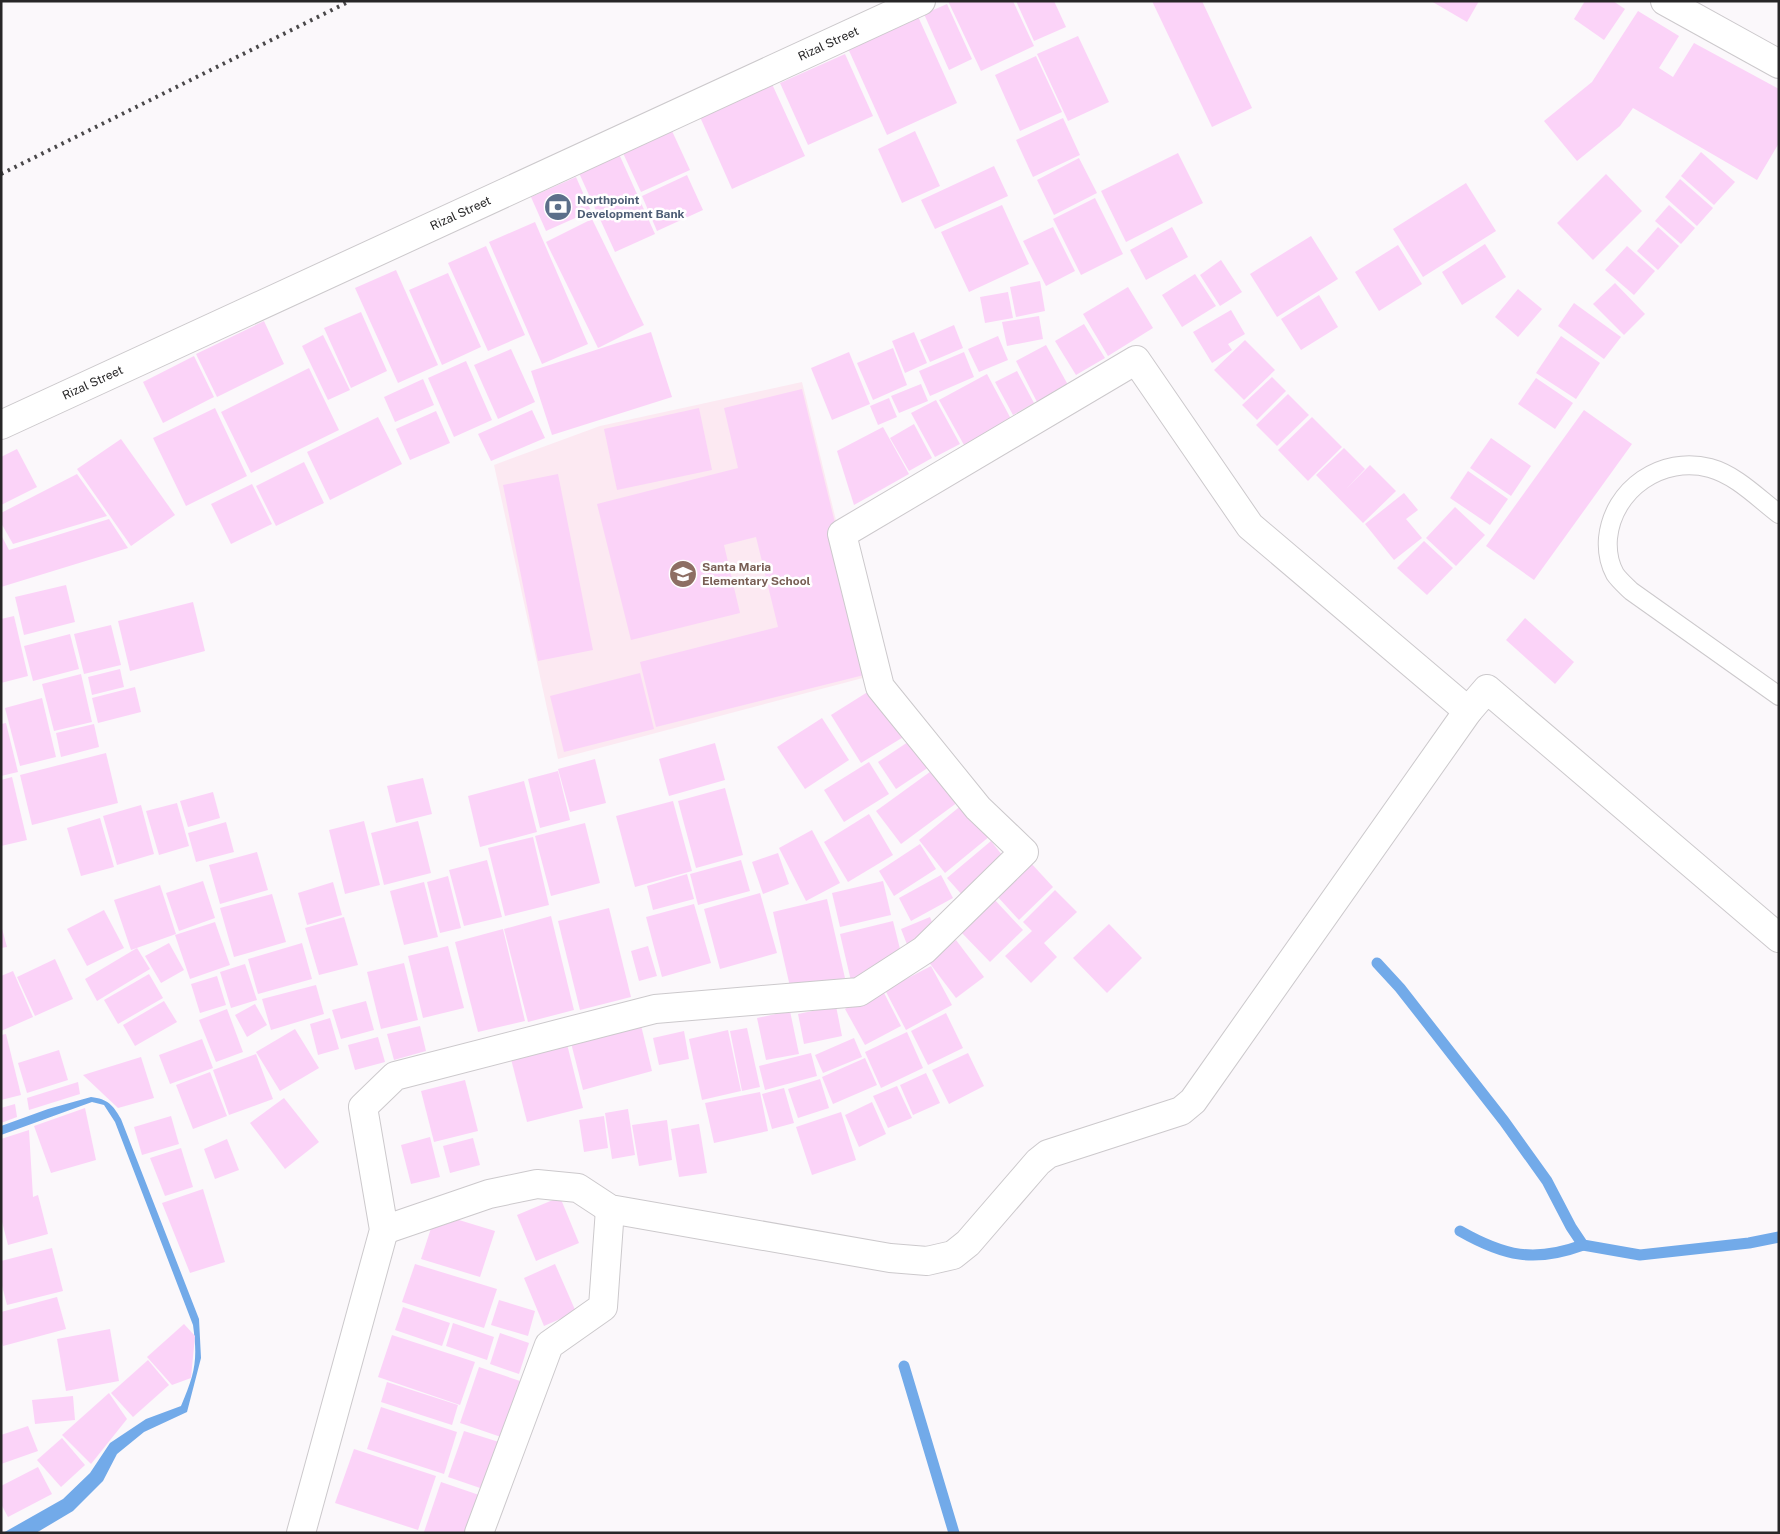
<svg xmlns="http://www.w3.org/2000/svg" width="1780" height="1534" font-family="'Public Sans',sans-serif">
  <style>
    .education { fill: #fce9f2 }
    .water { fill: #72aae9 }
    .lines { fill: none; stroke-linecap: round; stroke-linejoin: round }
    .stream { stroke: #72aae9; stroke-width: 11 }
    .building { fill: #fbd3f8 }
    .lane-casing { stroke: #ccc9cc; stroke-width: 20 }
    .street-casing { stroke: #ccc9cc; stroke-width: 30 }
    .secondary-casing { stroke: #ccc9cc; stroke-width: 30 }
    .lane { stroke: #fff; stroke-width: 18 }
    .street { stroke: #fff; stroke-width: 28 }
    .secondary { stroke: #fff; stroke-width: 28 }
    .rail { stroke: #494749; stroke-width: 4; stroke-dasharray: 2.5 5; stroke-linecap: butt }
    .labels { text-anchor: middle; stroke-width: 5; stroke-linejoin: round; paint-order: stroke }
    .street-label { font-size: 12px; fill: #272627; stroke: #fff }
    .service-label { font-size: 12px; font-weight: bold; fill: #4e5e75; stroke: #fff; text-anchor: start }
    .education-label { font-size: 12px; font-weight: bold; fill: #785e54; stroke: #fff; text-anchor: start }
  </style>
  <rect width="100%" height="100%" fill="#fbf8fb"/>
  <polygon class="education" points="802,382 874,675 558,759 494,465 600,426"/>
  <path class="water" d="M91,1097C108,1099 113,1105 121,1119L199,1319L201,1358L187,1412L144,1432L117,1454L103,1481L73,1511L36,1533H3L63,1499L90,1473L110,1443L146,1419L181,1406C195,1373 198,1361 193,1325L115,1122L104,1105L92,1102L1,1135V1126L48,1109Z"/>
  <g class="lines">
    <g class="stream">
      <polyline points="1377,963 1400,988 1504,1121 1547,1181 1571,1227 1583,1245 1640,1255 1749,1243 1779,1237"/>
      <path d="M1460,1231C1504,1256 1534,1263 1583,1245"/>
      <polyline points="904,1366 954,1533"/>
    </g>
  </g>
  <g class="building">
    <polygon points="948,1 1013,1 1034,46 981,71"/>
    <polygon points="1016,1 1054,1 1066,27 1034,41"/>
    <polygon points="1152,1 1202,1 1252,108 1212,127"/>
    <polygon points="1431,1 1479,1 1467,22"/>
    <polygon points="1585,1 1613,1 1625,9 1604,40 1574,19"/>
    <polygon points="947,4 972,59 949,70 924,14"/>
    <polygon points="1638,11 1679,36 1659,68 1673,77 1694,43 1779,89 1779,143 1757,180 1633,108 1620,126 1577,161 1544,121 1592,82"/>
    <polygon points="916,12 957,103 887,135 846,44"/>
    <polygon points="1078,36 1109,102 1068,121 1037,54"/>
    <polygon points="845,54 873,116 808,145 780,83"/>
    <polygon points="1036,56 1062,112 1020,131 995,75"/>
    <polygon points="772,84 805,156 732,189 700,117"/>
    <polygon points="1063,118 1080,155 1033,177 1016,140"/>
    <polygon points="672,131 690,170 641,192 623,153"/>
    <polygon points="915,131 940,186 902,203 878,149"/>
    <polygon points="1701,152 1735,182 1714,205 1681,176"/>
    <polygon points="1178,153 1203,203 1126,242 1101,191"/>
    <polygon points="619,154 655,234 615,252 579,173"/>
    <polygon points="1079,158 1097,193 1054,215 1037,180"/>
    <polygon points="994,166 1008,196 935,229 921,200"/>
    <polygon points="1606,174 1642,211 1593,260 1557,223"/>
    <polygon points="687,175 703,210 657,231 642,196"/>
    <polygon points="576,177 591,211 546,231 531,197"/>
    <polygon points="1680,179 1713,208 1697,226 1665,197"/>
    <polygon points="1466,183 1496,231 1423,277 1393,229"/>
    <polygon points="1095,198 1123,254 1081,275 1053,219"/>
    <polygon points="1002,205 1029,264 969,292 941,232"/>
    <polygon points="1669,205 1695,228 1681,244 1655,221"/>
    <polygon points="592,219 644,325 598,348 546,242"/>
    <polygon points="535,222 588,344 542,364 489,242"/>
    <polygon points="1053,227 1075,271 1046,286 1023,241"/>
    <polygon points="1172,227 1188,257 1146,280 1130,250"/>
    <polygon points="1658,227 1679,246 1658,270 1637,251"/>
    <polygon points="1311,236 1338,279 1277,317 1250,274"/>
    <polygon points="1485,244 1506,277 1462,305 1442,272"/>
    <polygon points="1398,245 1422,284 1379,311 1355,272"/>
    <polygon points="486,246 525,335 488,351 448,263"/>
    <polygon points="1627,246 1655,271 1634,295 1605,270"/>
    <polygon points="1221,260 1242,292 1220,306 1200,275"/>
    <polygon points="396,270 438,365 398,383 355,288"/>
    <polygon points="448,273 481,347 442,365 409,290"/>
    <polygon points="1195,274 1216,306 1182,327 1162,295"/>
    <polygon points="1040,281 1045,311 1016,317 1010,287"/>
    <polygon points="1615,283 1645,314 1624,335 1593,304"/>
    <polygon points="1128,287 1153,328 1108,356 1083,314"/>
    <polygon points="1518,289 1542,309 1518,337 1495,317"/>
    <polygon points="1008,292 1013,318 985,323 980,297"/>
    <polygon points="1319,295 1338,327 1301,350 1281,319"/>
    <polygon points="1574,303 1621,337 1604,359 1558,326"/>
    <polygon points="1231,310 1245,334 1228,344 1232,350 1212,363 1193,332"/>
    <polygon points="361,312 387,371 351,388 324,328"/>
    <polygon points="1039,316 1043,339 1007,346 1002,322"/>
    <polygon points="264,321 284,364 217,397 196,354"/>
    <polygon points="1084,324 1105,358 1076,375 1055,341"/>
    <polygon points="954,325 963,348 930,362 920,340"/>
    <polygon points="651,332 672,397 552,435 531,371"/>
    <polygon points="914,332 927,363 905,373 892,341"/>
    <polygon points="323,335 350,390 328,400 302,346"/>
    <polygon points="998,336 1008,360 979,372 968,349"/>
    <polygon points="1561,336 1600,363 1576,399 1536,373"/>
    <polygon points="1245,340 1275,370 1244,400 1214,370"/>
    <polygon points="1046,345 1068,385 1037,402 1016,361"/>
    <polygon points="893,348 907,385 873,400 857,363"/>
    <polygon points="511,349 535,402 498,419 474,365"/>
    <polygon points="849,352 870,404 832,420 811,368"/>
    <polygon points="964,352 974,377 930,396 919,371"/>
    <polygon points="194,356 214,397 163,423 143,382"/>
    <polygon points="466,361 492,420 454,437 428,378"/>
    <polygon points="309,368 339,430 251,473 221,412"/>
    <polygon points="1017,371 1034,403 1013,415 995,382"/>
    <polygon points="987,374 1011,419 964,445 939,400"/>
    <polygon points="1272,377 1286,391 1257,420 1242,405"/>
    <polygon points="1536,378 1573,403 1555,429 1518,404"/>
    <polygon points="423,379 434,405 395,422 384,397"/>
    <polygon points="921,384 928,401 899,413 891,396"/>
    <polygon points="802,389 872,673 656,727 640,662 778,627 756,537 724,545 740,613 631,640 597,504 738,468 724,408"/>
    <polygon points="1288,394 1309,415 1277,446 1256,425"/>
    <polygon points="889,398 897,417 878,425 870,406"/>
    <polygon points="936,400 960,444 935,457 911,413"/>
    <polygon points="215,408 247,476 186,506 153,438"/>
    <polygon points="699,408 712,470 617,490 604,429"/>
    <polygon points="532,410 545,438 491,461 478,434"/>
    <polygon points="1584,410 1632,444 1534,580 1486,546"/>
    <polygon points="436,411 450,443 410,460 396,429"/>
    <polygon points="378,417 402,464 330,500 307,452"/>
    <polygon points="1312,417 1342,447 1308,481 1278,450"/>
    <polygon points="914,424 932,458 909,471 890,438"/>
    <polygon points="883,427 909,474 854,505 837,451"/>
    <polygon points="1491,438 1531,466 1511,496 1470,468"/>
    <polygon points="121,439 175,515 131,546 77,469"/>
    <polygon points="1344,448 1365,469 1346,489 1370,465 1396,491 1363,523 1316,475"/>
    <polygon points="17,449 37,487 1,505 1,457"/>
    <polygon points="304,462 324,503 276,526 256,486"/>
    <polygon points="1468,471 1508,499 1490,525 1450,498"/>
    <polygon points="77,474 107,516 13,544 1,523 1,513"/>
    <polygon points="558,474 593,650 538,661 503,485"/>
    <polygon points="252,484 272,524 231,544 211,504"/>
    <polygon points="1404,493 1418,510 1406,519 1422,538 1394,560 1365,524"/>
    <polygon points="1455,507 1485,535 1456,566 1426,538"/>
    <polygon points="109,519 128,548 1,587 1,535 9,550"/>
    <polygon points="1424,541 1453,568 1427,595 1397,568"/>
    <polygon points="66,585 75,622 24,635 15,597"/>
    <polygon points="193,602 205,651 130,671 118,621"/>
    <polygon points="14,616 28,676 1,683 1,619"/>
    <polygon points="1525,618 1574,662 1555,684 1506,640"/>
    <polygon points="111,625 121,665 84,674 74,634"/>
    <polygon points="70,634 79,669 33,681 24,646"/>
    <polygon points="120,669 124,687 92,695 88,677"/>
    <polygon points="640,673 654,729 564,752 550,696"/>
    <polygon points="81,674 92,722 54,731 42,684"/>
    <polygon points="135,687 141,712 98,723 92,698"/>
    <polygon points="874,688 905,736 861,763 831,715"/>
    <polygon points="42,698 56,757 20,766 5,708"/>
    <polygon points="822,718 849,760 805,789 777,747"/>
    <polygon points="6,723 18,772 1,776 1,724"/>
    <polygon points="94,724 99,747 61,757 56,733"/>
    <polygon points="911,740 929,767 896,789 878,762"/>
    <polygon points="715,743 725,780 669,796 659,759"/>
    <polygon points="106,753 118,803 32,825 20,775"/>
    <polygon points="595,759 606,803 570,812 558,769"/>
    <polygon points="869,762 889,794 844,822 824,790"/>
    <polygon points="934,769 958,802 901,844 876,811"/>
    <polygon points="558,771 570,820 540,828 528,779"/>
    <polygon points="12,777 27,840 1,846 1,780"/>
    <polygon points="423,778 432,814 396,823 387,786"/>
    <polygon points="524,781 537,832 480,847 468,796"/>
    <polygon points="725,788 743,855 696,868 678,801"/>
    <polygon points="213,792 220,818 188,827 180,801"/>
    <polygon points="673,801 692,871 635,887 616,816"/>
    <polygon points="177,803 189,846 159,855 146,811"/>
    <polygon points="963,804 990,836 945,873 919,840"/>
    <polygon points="141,805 154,854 117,865 103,816"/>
    <polygon points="869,814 893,855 848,882 824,842"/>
    <polygon points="100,818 114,867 81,876 67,828"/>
    <polygon points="364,821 380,885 345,894 329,830"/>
    <polygon points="418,821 431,873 384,885 371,833"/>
    <polygon points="226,822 234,852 196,862 188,833"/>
    <polygon points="585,823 600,883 551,896 535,836"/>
    <polygon points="812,830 840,883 806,901 779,848"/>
    <polygon points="533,837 549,905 505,916 488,848"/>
    <polygon points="991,841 1006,860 963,896 947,878"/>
    <polygon points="920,844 936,869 894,896 879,871"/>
    <polygon points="257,852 268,890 220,904 209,865"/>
    <polygon points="778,853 789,884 763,894 752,862"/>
    <polygon points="487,860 502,917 464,926 449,870"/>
    <polygon points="741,860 750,891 698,905 690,874"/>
    <polygon points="1030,862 1053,887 1019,920 996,895"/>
    <polygon points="687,874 694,899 653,910 647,886"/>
    <polygon points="941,875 953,898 911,921 899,898"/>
    <polygon points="448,876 461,928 440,933 427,882"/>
    <polygon points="203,881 215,918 179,931 166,893"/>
    <polygon points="883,881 891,915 840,927 832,893"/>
    <polygon points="333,882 342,915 307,925 298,893"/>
    <polygon points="424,882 438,937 404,945 390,891"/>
    <polygon points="160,885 176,934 131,950 114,900"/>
    <polygon points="1055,890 1077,912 1044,943 1057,957 1031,983 1005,956 1032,931 1023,922"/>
    <polygon points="760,893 777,953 720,969 704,909"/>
    <polygon points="272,894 286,942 234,957 220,908"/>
    <polygon points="827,899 845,978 791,991 773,912"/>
    <polygon points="994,899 1023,930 990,962 960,931"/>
    <polygon points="694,904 711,963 662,977 646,917"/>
    <polygon points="609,908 631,997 580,1010 558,921"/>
    <polygon points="104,910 124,948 87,966 67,929"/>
    <polygon points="551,916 574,1010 528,1022 504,929"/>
    <polygon points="344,917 358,965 319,975 305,928"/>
    <polygon points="930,917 937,935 908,947 901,929"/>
    <polygon points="893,921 901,953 851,981 840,934"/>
    <polygon points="215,922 230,965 190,979 175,935"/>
    <polygon points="1109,924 1142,958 1107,993 1073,958"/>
    <polygon points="1,925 7,947 1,948"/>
    <polygon points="503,929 525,1021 478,1032 455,942"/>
    <polygon points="956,940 984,977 956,998 928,961"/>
    <polygon points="169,943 184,970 161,983 145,956"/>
    <polygon points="302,943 312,979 258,994 248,959"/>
    <polygon points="448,946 464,1008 423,1018 408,956"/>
    <polygon points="648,946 657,976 639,981 631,951"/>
    <polygon points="137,948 150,969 97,1001 85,979"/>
    <polygon points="55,959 73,999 35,1016 17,977"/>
    <polygon points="404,963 418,1020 381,1029 367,972"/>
    <polygon points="245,964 257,1000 231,1008 220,972"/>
    <polygon points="931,966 952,1005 906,1030 885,990"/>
    <polygon points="13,971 33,1017 1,1031 1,976"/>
    <polygon points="149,974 163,998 118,1024 104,1000"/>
    <polygon points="217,976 226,1005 200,1013 191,984"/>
    <polygon points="316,985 324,1014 271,1030 262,999"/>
    <polygon points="882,989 901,1026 865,1045 845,1009"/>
    <polygon points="164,1001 177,1022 135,1046 123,1025"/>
    <polygon points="366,1001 374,1030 341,1039 332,1010"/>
    <polygon points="255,1004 267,1025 247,1037 235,1015"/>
    <polygon points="836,1006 842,1036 804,1044 798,1014"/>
    <polygon points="227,1009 243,1052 216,1062 199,1020"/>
    <polygon points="790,1011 799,1054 766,1060 757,1018"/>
    <polygon points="946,1013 963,1048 928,1065 911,1031"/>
    <polygon points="330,1018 339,1049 318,1055 310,1024"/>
    <polygon points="640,1021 652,1071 583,1090 570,1039"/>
    <polygon points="420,1026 426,1051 394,1060 387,1034"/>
    <polygon points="747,1028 760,1087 742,1091 730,1031"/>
    <polygon points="295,1029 319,1068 280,1091 256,1052"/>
    <polygon points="728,1030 741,1091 702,1100 689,1039"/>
    <polygon points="684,1031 689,1059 659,1065 653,1038"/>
    <polygon points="907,1032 923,1068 881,1088 865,1052"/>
    <polygon points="6,1034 21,1095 1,1100 1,1035"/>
    <polygon points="378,1037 385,1062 355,1070 348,1045"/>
    <polygon points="854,1038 862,1057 823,1073 815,1055"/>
    <polygon points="202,1039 213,1068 170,1084 159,1055"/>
    <polygon points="567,1044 583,1108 527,1122 511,1059"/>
    <polygon points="59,1050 68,1080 27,1093 18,1063"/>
    <polygon points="811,1053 817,1076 765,1090 759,1066"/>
    <polygon points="968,1053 984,1086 949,1104 932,1070"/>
    <polygon points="256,1054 273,1099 229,1115 213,1070"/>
    <polygon points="141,1057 154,1098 118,1108 83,1075"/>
    <polygon points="865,1058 877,1085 833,1104 822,1077"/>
    <polygon points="210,1072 227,1116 193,1129 176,1085"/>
    <polygon points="926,1073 940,1103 913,1115 900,1085"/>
    <polygon points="820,1079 829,1108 798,1118 788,1089"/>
    <polygon points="465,1080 478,1131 434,1142 421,1091"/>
    <polygon points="78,1082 80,1094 29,1110 27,1098"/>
    <polygon points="897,1086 912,1118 888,1128 873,1096"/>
    <polygon points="784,1088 794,1123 772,1129 762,1094"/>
    <polygon points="760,1092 768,1131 714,1143 705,1103"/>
    <polygon points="284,1098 319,1142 285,1169 250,1123"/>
    <polygon points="872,1102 886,1134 859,1147 845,1115"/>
    <polygon points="15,1104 17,1117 1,1123 1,1108"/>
    <polygon points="85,1108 96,1160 51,1173 34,1126"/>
    <polygon points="628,1109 635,1155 612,1159 605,1113"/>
    <polygon points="841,1112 856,1160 812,1175 796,1127"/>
    <polygon points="171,1116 179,1144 142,1155 134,1127"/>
    <polygon points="604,1116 608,1148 584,1152 579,1120"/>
    <polygon points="667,1120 672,1160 639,1166 632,1125"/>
    <polygon points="699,1124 707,1173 679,1177 671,1129"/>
    <polygon points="29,1130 33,1197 38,1195 48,1234 8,1245 1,1218 1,1139"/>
    <polygon points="430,1137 440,1177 411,1184 401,1145"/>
    <polygon points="473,1138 480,1165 450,1173 443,1146"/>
    <polygon points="227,1139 239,1170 215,1179 204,1149"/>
    <polygon points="181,1148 193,1187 165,1196 150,1158"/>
    <polygon points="203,1189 225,1262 190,1273 162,1203"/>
    <polygon points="560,1197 579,1243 536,1261 517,1215"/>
    <polygon points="436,1213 495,1231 480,1277 421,1259"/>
    <polygon points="52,1248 63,1291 7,1305 1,1282 1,1261"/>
    <polygon points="415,1264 497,1289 484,1328 402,1302"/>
    <polygon points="555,1264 576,1312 544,1326 524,1278"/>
    <polygon points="57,1297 66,1329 3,1346 1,1339 1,1312"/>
    <polygon points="499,1300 535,1311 528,1336 491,1325"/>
    <polygon points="403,1307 450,1323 442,1346 395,1330"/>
    <polygon points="453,1323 494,1337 487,1360 446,1346"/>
    <polygon points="184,1324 195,1336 191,1378 172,1385 147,1357"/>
    <polygon points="110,1329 119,1381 66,1391 57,1339"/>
    <polygon points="500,1333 529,1343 519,1374 490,1364"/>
    <polygon points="392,1335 475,1362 460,1405 378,1377"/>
    <polygon points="148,1360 169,1385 133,1417 111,1393"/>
    <polygon points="479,1367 520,1381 501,1437 460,1423"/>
    <polygon points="387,1382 458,1405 452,1425 381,1402"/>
    <polygon points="109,1393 127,1419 91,1464 62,1435"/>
    <polygon points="73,1396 75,1420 35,1424 32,1400"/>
    <polygon points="381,1407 457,1432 444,1474 367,1449"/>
    <polygon points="28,1426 38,1451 1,1464 1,1435"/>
    <polygon points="464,1431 502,1443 486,1490 448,1477"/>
    <polygon points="62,1438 85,1465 61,1487 37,1460"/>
    <polygon points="354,1449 436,1476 418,1530 335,1503"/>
    <polygon points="38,1467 52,1494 8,1517 1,1504 1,1486"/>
    <polygon points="441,1482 482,1496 470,1533 424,1532"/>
  </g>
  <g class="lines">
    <g class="lane-casing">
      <path id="lane" d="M1779,514C1758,498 1736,475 1710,468C1662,455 1613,489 1608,538C1607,550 1609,563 1615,574C1619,580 1626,586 1631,591L1779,696"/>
    </g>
    <g class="street-casing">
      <g id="street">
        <polyline points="1665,1 1779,64"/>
        <polyline points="384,1230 489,1194 537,1184 578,1188 610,1209 890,1258 927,1261 953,1255 968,1243 1038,1162 1048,1154 1181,1111 1193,1101 1468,711 1487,689 1779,938"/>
        <polyline points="301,1533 384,1230 363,1107 395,1076 655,1009 859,992 924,950 1024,852 978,808 880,687 842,534 1136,360 1250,526 1468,711"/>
        <polyline points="479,1533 549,1345 603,1307 610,1209"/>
      </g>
    </g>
    <g class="secondary-casing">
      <g id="secondary">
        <path id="s1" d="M1,425L921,1"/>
      </g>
    </g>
    <use href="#lane" class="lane"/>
    <use href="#street" class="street"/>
    <use href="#secondary" class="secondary"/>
    <polyline class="rail" points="1,174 350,1"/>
  </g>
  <defs>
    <g id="bank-disc" transform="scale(1.4375)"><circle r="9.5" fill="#5c6f8a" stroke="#fff"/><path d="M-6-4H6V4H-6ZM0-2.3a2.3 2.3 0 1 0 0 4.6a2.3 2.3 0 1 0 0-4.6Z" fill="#fff"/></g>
    <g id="school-disc" transform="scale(1.4375)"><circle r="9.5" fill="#8d6e63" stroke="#fff"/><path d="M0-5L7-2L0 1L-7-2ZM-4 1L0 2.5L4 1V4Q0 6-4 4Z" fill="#fff"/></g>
  </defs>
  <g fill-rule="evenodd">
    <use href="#bank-disc" x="558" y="207"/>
    <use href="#school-disc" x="683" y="574"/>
  </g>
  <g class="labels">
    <g class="street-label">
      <text dy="4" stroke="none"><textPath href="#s1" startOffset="911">Rizal Street</textPath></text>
      <text dy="4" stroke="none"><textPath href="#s1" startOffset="506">Rizal Street</textPath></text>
      <text dy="4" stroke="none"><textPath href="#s1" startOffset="101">Rizal Street</textPath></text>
    </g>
    <g class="service-label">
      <text x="577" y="204">Northpoint<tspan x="577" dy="14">Development Bank</tspan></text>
    </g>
    <g class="education-label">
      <text x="702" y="571">Santa Maria<tspan x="702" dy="14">Elementary School</tspan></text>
    </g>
  </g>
  <rect width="1780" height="1534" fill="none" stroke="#272627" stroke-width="5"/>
</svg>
